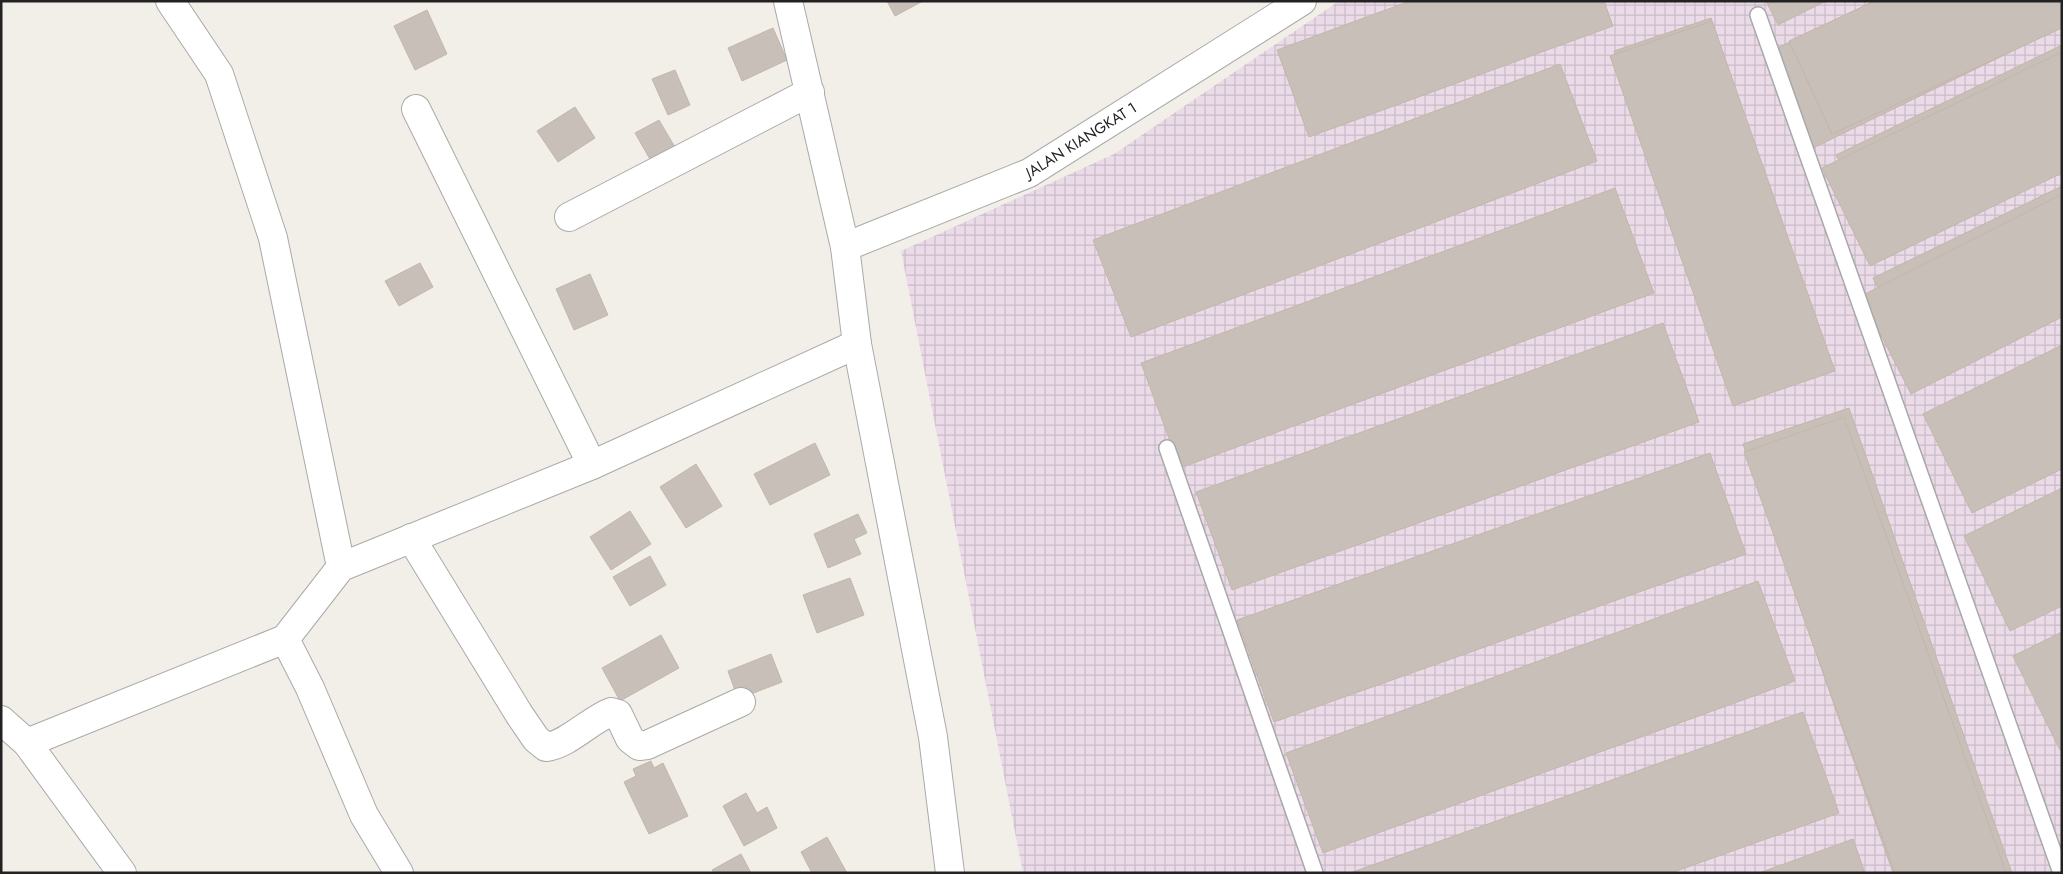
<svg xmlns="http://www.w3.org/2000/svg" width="2063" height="874" font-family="Jost,sans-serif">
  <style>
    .industrial { fill: url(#industrial-grid) }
    .building { fill: #c7bfb8; stroke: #c4b6ab }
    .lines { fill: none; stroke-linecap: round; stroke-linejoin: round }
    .service-casing { stroke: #a9a9a9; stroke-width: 18 }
    .minor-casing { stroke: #a9a9a9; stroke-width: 30 }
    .tertiary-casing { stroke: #a9a9a9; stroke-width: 30 }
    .service { stroke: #fff; stroke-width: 15 }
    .minor { stroke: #fff; stroke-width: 28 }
    .tertiary { stroke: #fff; stroke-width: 28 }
    .labels { text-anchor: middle; stroke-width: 5; stroke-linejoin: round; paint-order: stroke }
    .street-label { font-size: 15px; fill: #222; stroke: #fff }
  </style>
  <defs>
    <pattern id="industrial-grid" width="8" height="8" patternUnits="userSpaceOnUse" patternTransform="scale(1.25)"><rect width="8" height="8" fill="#ebdbe8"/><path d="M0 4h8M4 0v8" fill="none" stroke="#c9bcc7"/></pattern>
  </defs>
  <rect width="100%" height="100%" fill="#f2efe9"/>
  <polygon class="industrial" points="1339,1 2062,1 2062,873 1023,873 901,251 1114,154"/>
  <g class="building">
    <polygon points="887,1 923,1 895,16"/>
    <polygon points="1410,1 1604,1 1613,26 1309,137 1277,50"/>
    <polygon points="1766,1 1826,1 1778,25"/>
    <polygon points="1874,1 2062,1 2062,27 1813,148 1767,53"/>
    <polygon points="1875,1 2062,1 2062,28 1832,134 1789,41"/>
    <polygon points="427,10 447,54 415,70 394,26"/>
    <polygon points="1711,18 1830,368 1733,400 1614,51"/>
    <polygon points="1712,21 1835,371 1733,406 1610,56"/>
    <polygon points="773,28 787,60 742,81 728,48"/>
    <polygon points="2062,45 2062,172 1886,257 1836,155"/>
    <polygon points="2062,52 2062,173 1870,266 1822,168"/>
    <polygon points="1560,64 1597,161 1131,337 1093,240"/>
    <polygon points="675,70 690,105 668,115 652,79"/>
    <polygon points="575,107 595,138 558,162 537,131"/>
    <polygon points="659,120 679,154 655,168 635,133"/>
    <polygon points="2062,186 2062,313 1924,381 1873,278"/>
    <polygon points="1615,188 1654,293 1180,468 1141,363"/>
    <polygon points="2062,194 2062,317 1911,394 1861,296"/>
    <polygon points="420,263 433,287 399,306 385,281"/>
    <polygon points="590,274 608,315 574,330 556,289"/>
    <polygon points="1663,323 1699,422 1232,590 1196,492"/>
    <polygon points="2062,345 2062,469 1972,513 1923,414"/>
    <polygon points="1849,408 2012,873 1893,873 1743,444"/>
    <polygon points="1844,417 2006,873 1895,873 1744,452"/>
    <polygon points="815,443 830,475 770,505 754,474"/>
    <polygon points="1710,453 1746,554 1274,722 1237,620"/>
    <polygon points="696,464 722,506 686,528 660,487"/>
    <polygon points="2062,488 2062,606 2010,631 1964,536"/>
    <polygon points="630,511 651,544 611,570 590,537"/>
    <polygon points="858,514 867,533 854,539 861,554 828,568 814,534"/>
    <polygon points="650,556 666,585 630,606 613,577"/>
    <polygon points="850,578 864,615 817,633 803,595"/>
    <polygon points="1758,581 1795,681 1323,853 1286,753"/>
    <polygon points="2062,632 2062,749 2060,750 2013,656"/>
    <polygon points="661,635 679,668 620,701 602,668"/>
    <polygon points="771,654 782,682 738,699 728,671"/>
    <polygon points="1803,712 1839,813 1671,873 1350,873"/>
    <polygon points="651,761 654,768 663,763 688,816 649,834 624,782 636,776 633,769"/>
    <polygon points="746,793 757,813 767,807 777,828 744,846 723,806"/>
    <polygon points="827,837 847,873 812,873 801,852"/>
    <polygon points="1853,839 1865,873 1759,873"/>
    <polygon points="741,854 751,873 714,873 712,870"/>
  </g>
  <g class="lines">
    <g class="service-casing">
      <g id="service">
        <polyline points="1758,15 2061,873"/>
        <polyline points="1167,448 1315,873"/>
      </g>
    </g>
    <g class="minor-casing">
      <g id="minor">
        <polyline points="170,1 219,74 273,238 341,567"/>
        <polyline points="416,109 592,465"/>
        <polyline points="569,217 810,92"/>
        <path id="s1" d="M845,247L1029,173L1302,1"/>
        <path d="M411,538L519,714L536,739L546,747C567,745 590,720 611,712L618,714L630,739L639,746L647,745L741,702"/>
        <polyline points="1,720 27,743 285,639"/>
        <polyline points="27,743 122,873"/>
        <polyline points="399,873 364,815 310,688 285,639 341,567 592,465 857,344"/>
      </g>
    </g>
    <g class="tertiary-casing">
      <polyline id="tertiary" points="788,1 845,247 857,344 933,737 950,873"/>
    </g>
    <use href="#service" class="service"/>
    <use href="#minor" class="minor"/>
    <use href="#tertiary" class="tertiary"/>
  </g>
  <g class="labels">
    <g class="street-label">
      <text dy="5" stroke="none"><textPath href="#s1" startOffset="260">JALAN KIANGKAT 1</textPath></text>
    </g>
  </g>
  <rect width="2063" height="874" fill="none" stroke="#222222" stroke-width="5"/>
</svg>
